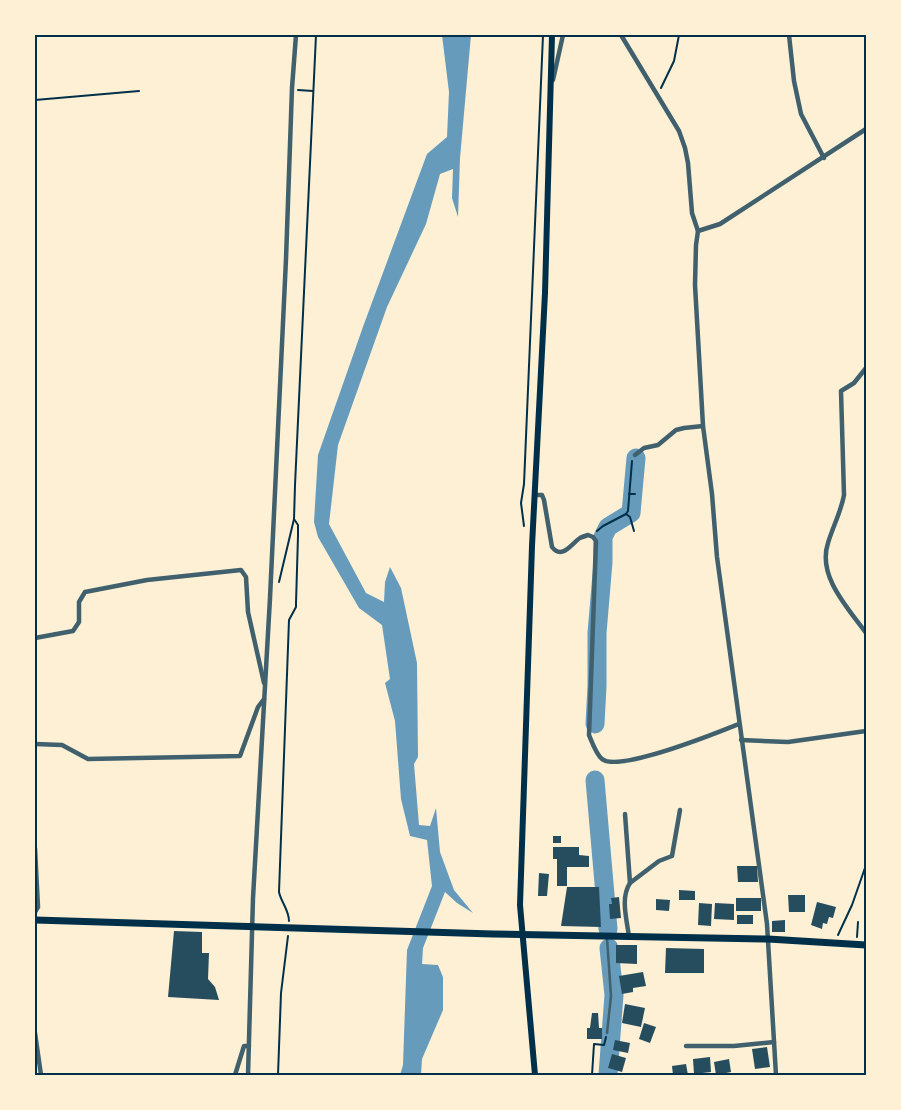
<svg xmlns="http://www.w3.org/2000/svg" width="901" height="1110" font-family="'Roboto Condensed',sans-serif">
  <style>
    .water { fill: #669bbc }
    .lines { fill: none; stroke-linecap: round; stroke-linejoin: round }
    .river { stroke: #669bbc; stroke-width: 19 }
    .building { fill: #264d5e }
    .path { stroke: #003049; stroke-width: 2 }
    .service { stroke: #3f606c; stroke-width: 2.5 }
    .minor { stroke: #3f606c; stroke-width: 4.5 }
    .secondary { stroke: #003049; stroke-width: 6 }
    .primary { stroke: #003049; stroke-width: 7 }
    .neatline { fill: none; stroke: #003049; stroke-width: 2 }
  </style>
  <rect width="100%" height="100%" fill="#fdf0d5"/>
  <polygon class="water" points="442,35 471,35 460,158 458,217 452,198 453,169 440,174 426,224 387,307 338,445 329,524 366,593 384,602 385,582 390,567 401,588 417,663 418,757 414,764 419,825 430,826 436,808 440,852 454,890 473,913 457,903 445,892 423,948 422,964 438,965 443,977 443,1010 422,1059 421,1075 400,1075 403,1065 407,950 432,886 427,840 410,836 401,799 395,721 385,683 390,679 382,625 359,608 318,537 314,522 318,455 364,324 427,154 447,137 449,92"/>
  <g class="lines">
    <g class="river">
      <polyline points="595,724 597,686 597,633 603,562 603,537 608,527 631,513 636,458"/>
      <polyline points="595,780 608,929"/>
      <polyline points="608,1075 614,995 609,948"/>
    </g>
  </g>
  <g class="building">
    <rect x="553" y="836" width="8" height="7"/>
    <polygon points="553,847 579,847 579,855 589,856 589,867 567,867 567,886 557,886 557,859 553,859"/>
    <polygon points="737,866 757,866 758,882 738,882"/>
    <polygon points="539,873 549,874 547,896 538,896"/>
    <polygon points="567,887 599,887 601,927 561,926"/>
    <polygon points="679,890 695,891 695,900 679,900"/>
    <polygon points="788,895 805,895 805,912 789,912"/>
    <polygon points="619,897 621,918 610,919 609,904 612,904 611,898"/>
    <rect x="736" y="898" width="25" height="13"/>
    <polygon points="656,899 670,900 669,911 656,910"/>
    <polygon points="817,902 836,907 833,918 829,917 827,924 823,923 822,929 811,925"/>
    <polygon points="699,903 712,904 711,926 698,925"/>
    <polygon points="715,903 734,904 734,920 714,919"/>
    <rect x="737" y="915" width="16" height="9"/>
    <polygon points="785,920 785,932 772,932 772,921"/>
    <polygon points="174,931 202,932 202,953 209,953 208,979 215,987 219,1000 168,997"/>
    <polygon points="616,945 637,945 637,964 616,963"/>
    <polygon points="666,948 704,949 704,973 665,973"/>
    <polygon points="643,972 646,986 633,988 633,992 622,994 619,976"/>
    <polygon points="625,1004 645,1008 641,1027 622,1023"/>
    <polygon points="592,1013 598,1013 599,1028 602,1028 602,1039 587,1039 587,1028 590,1028"/>
    <polygon points="644,1023 656,1027 650,1043 639,1039"/>
    <polygon points="615,1040 630,1043 628,1053 613,1050"/>
    <polygon points="767,1047 770,1067 755,1069 752,1049"/>
    <polygon points="612,1054 626,1058 622,1072 608,1068"/>
    <polygon points="710,1057 711,1072 694,1074 693,1059"/>
    <polygon points="729,1059 731,1072 716,1075 714,1062"/>
    <polygon points="686,1064 688,1075 673,1075 672,1066"/>
  </g>
  <g class="lines">
    <g class="path">
      <polyline points="661,88 674,61 679,35"/>
      <polyline points="298,90 313,91"/>
      <polyline points="35,100 139,91"/>
      <polyline points="629,494 635,494"/>
      <polyline points="626,514 630,517 634,531"/>
      <polyline points="524,526 521,503 524,484 543,35"/>
      <polyline points="597,531 603,526 626,514 628,511 632,461"/>
      <polyline points="279,582 294,519"/>
      <path d="M289,921C289,910 281,902 279,892L289,620L296,607V603L298,536V525L294,519L295,485L316,35"/>
      <polyline points="838,935 852,905 866,865"/>
      <polyline points="857,937 858,922"/>
      <polyline points="278,1075 281,993 288,936"/>
      <polyline points="592,1075 594,1044 604,1045 606,1037"/>
    </g>
    <polyline class="service" points="607,938 611,996 607,1033"/>
    <g class="minor">
      <polyline points="621,35 679,131 685,148 688,163 692,213 698,231 696,245 695,285 703,426 712,494 717,557 767,924 776,1075"/>
      <polyline points="789,35 794,81 801,114 824,158"/>
      <polyline points="553,80 563,35"/>
      <polyline points="698,231 720,224 866,129"/>
      <path d="M866,368L854,383L841,391L844,495C841,512 833,526 828,543C817,576 848,608 866,633"/>
      <polyline points="635,455 644,448 658,445 676,430 684,428 703,426"/>
      <path d="M535,495H542L544,500L552,547C562,560 571,544 580,538C582,537 585,536 588,535L593,537L596,541L589,735C592,742 596,754 602,759C618,773 719,732 739,724"/>
      <polyline points="35,638 73,631 79,622 79,602 85,592 147,580 241,570 246,577 248,612 264,683"/>
      <polyline points="741,740 788,742 866,731"/>
      <polyline points="35,744 62,745 88,759 240,756 258,707 264,699"/>
      <polyline points="625,814 630,883"/>
      <polyline points="35,848 38,907 35,912"/>
      <path d="M629,937C627,920 620,898 630,883L659,861L672,856L680,810"/>
      <polyline points="35,1033 41,1075"/>
      <polyline points="686,1046 734,1046 774,1042"/>
      <polyline points="235,1075 244,1046 249,1046"/>
      <polyline points="248,1075 253,898 270,598 286,259 292,88 296,35"/>
    </g>
    <polyline class="secondary" points="535,1075 520,905 532,546 545,293 552,35"/>
    <polyline class="primary" points="35,920 493,934 768,939 866,945"/>
  </g>
  <rect width="901" height="1110" fill="none" stroke="#fdf0d5" stroke-width="72"/>
  <rect x="36" y="36" width="829" height="1038" class="neatline"/>
</svg>
